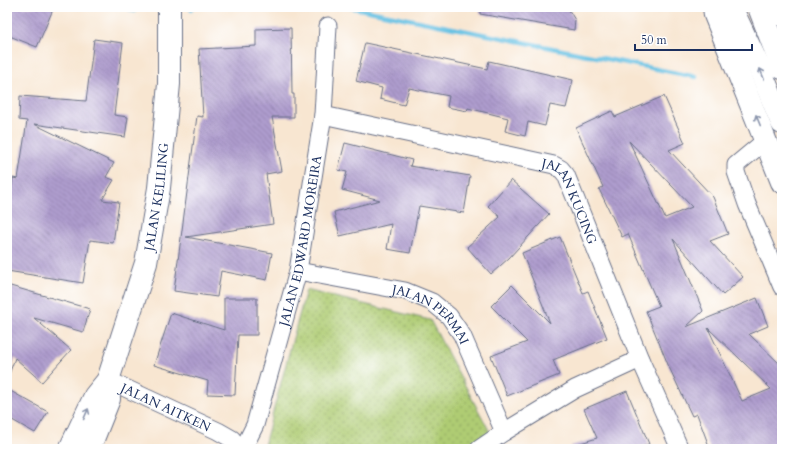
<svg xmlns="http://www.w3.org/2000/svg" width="789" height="456" font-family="Cardo,serif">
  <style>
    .grass { fill: url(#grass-dots); stroke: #657e68 }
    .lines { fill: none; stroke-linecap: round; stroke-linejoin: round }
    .stream { stroke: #64c0e2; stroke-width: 4.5 }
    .building { fill: url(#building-back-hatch); fill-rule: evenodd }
    .street-casing { stroke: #686f86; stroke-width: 19 }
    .secondary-casing { stroke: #686f86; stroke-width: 24 }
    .primary-casing { stroke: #686f86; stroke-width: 24 }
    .street { stroke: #fff; stroke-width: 17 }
    .secondary { stroke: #fff; stroke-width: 22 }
    .primary { stroke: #fff; stroke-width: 22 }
    .oneway { stroke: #8d97ae }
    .labels { text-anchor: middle; stroke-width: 4; stroke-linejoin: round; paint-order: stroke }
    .street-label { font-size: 13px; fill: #1b2f5e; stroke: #fff }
  </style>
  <defs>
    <pattern id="grass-dots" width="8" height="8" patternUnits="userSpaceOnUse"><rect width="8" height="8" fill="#afcc73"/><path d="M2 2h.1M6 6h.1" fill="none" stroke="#8ea662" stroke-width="1.8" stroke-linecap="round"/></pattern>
    <pattern id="building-back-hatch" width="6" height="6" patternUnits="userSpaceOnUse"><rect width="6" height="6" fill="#ae9ccd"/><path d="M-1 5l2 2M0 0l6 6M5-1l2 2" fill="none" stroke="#8d80aa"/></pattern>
  </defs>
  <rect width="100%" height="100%" fill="#fff"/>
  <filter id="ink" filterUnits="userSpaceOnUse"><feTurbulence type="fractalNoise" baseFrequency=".025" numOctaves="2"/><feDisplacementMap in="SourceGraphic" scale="8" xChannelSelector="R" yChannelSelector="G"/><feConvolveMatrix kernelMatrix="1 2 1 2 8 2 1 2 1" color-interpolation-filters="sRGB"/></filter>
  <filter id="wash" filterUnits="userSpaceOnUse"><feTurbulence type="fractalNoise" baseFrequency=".012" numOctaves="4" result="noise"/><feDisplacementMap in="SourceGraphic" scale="16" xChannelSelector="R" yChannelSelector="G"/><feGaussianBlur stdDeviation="0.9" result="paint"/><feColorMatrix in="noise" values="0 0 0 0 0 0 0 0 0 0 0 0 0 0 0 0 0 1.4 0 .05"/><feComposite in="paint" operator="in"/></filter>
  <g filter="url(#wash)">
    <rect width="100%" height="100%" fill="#f8e6d1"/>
    <polygon class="grass" points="306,290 430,320 490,432 465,449 263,449"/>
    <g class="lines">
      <g class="stream">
        <polyline points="126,7 134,11"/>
        <polyline points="349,7 696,77"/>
        <polyline points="191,9 193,7"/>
      </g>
    </g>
    <g id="blocks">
      <g class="building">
        <polygon points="7,7 54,7 37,47 7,35"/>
        <polygon points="480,7 567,7 575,20 574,30 480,14"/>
        <polygon points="291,28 292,94 294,94 294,117 272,117 282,171 266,174 273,224 186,237 272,253 267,280 221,271 217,297 174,291 197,116 203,117 199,49 256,46 256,29"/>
        <polygon points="94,39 123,43 114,115 128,117 125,137 34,124 114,163 106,177 114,180 102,200 119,202 113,243 90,240 83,283 7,271 7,220 13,178 18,179 27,121 19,120 20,96 86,101"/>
        <polygon points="365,43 487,69 489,61 573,80 566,108 550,105 545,126 528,122 525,136 505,131 508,118 468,108 467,111 447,107 449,96 409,88 404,105 380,99 382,88 356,81"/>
        <path d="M664,96L685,143L669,150L713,197L728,234L710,241L743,277L723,295L673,239L703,311L686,327L757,298L768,326L749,334L782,366V449H710L697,414L692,416L669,367L646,311L659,306L628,234L622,237L599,189L603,187L576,128L612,111L615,117ZM629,141L692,207L665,218ZM708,328L771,389L742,401Z"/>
        <polygon points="345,143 412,160 410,166 470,176 464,213 419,206 410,253 387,249 391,224 340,236 334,212 380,200 342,190 347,172 338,170"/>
        <polygon points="511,180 549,214 509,258 491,274 467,247 500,217 488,206"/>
        <polygon points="560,237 583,293 588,291 607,338 553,360 559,375 507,396 491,356 527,342 491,306 512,285 550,323 522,253"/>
        <polygon points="7,285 90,309 83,332 34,318 71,350 42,382 15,358 8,377 7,377"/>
        <polygon points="224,298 257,298 257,335 238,335 235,395 207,394 208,381 154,365 171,313 224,330"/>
        <polygon points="7,389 48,412 35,433 7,417"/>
        <polygon points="627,391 649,444 637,449 572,449 571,446 597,438 584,409"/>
      </g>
    </g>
  </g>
  <g filter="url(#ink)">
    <use href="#blocks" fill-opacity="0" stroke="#686f86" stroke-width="1"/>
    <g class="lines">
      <g class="street-casing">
        <g id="street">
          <path id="s1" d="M323,115L554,165L561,169L566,175L640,359L680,449"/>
          <polyline points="766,140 736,165 736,172 747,204 782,287"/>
          <path id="s2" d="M298,271L405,291L432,302L449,316L462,335L504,432"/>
          <path id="s3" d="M108,380L218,431L232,439L241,449"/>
          <path id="s4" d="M243,449L255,425L298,271L323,115L328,26"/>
          <polyline points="479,449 504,432 575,389 640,359"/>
        </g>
      </g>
      <g class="secondary-casing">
        <g id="secondary">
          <polyline points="70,449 95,396 108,380"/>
          <path id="s5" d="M89,449L109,399L108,380L146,263L159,188L169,84V7"/>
        </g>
      </g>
      <g class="primary-casing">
        <g id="primary">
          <polyline points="714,7 715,15 782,182"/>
          <polyline points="731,7 759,67 782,123"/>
          <polyline points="759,7 782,68"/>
          <polyline points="778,7 782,15"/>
        </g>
      </g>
      <use href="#street" class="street"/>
      <use href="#secondary" class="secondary"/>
      <use href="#primary" class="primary"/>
    </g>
    <defs><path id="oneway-shaft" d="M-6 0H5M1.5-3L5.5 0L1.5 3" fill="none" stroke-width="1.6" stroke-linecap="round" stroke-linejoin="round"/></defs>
    <g class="oneway">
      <use href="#oneway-shaft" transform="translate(762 74) rotate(-112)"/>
      <use href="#oneway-shaft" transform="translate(758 120) rotate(-112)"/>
      <use href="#oneway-shaft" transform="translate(86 414) rotate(-66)"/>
    </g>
  </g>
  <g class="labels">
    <g class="street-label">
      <text dy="5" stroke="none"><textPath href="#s5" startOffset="263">JALAN KELILING</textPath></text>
      <text dy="5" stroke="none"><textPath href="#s1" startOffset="275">JALAN KUCING</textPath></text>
      <text dy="5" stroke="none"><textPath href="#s4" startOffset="217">JALAN EDWARD MOREIRA</textPath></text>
      <text dy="5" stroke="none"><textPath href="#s2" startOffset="144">JALAN PERMAI</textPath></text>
      <text dy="5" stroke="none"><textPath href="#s3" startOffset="64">JALAN AITKEN</textPath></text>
    </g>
  </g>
  <rect width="789" height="456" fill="none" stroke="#fff" stroke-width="24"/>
  <path d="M635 44v6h117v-6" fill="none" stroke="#1b2f5e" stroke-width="2"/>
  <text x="641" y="44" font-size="12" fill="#1b2f5e" stroke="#ffffff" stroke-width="3" paint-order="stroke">50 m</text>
</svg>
